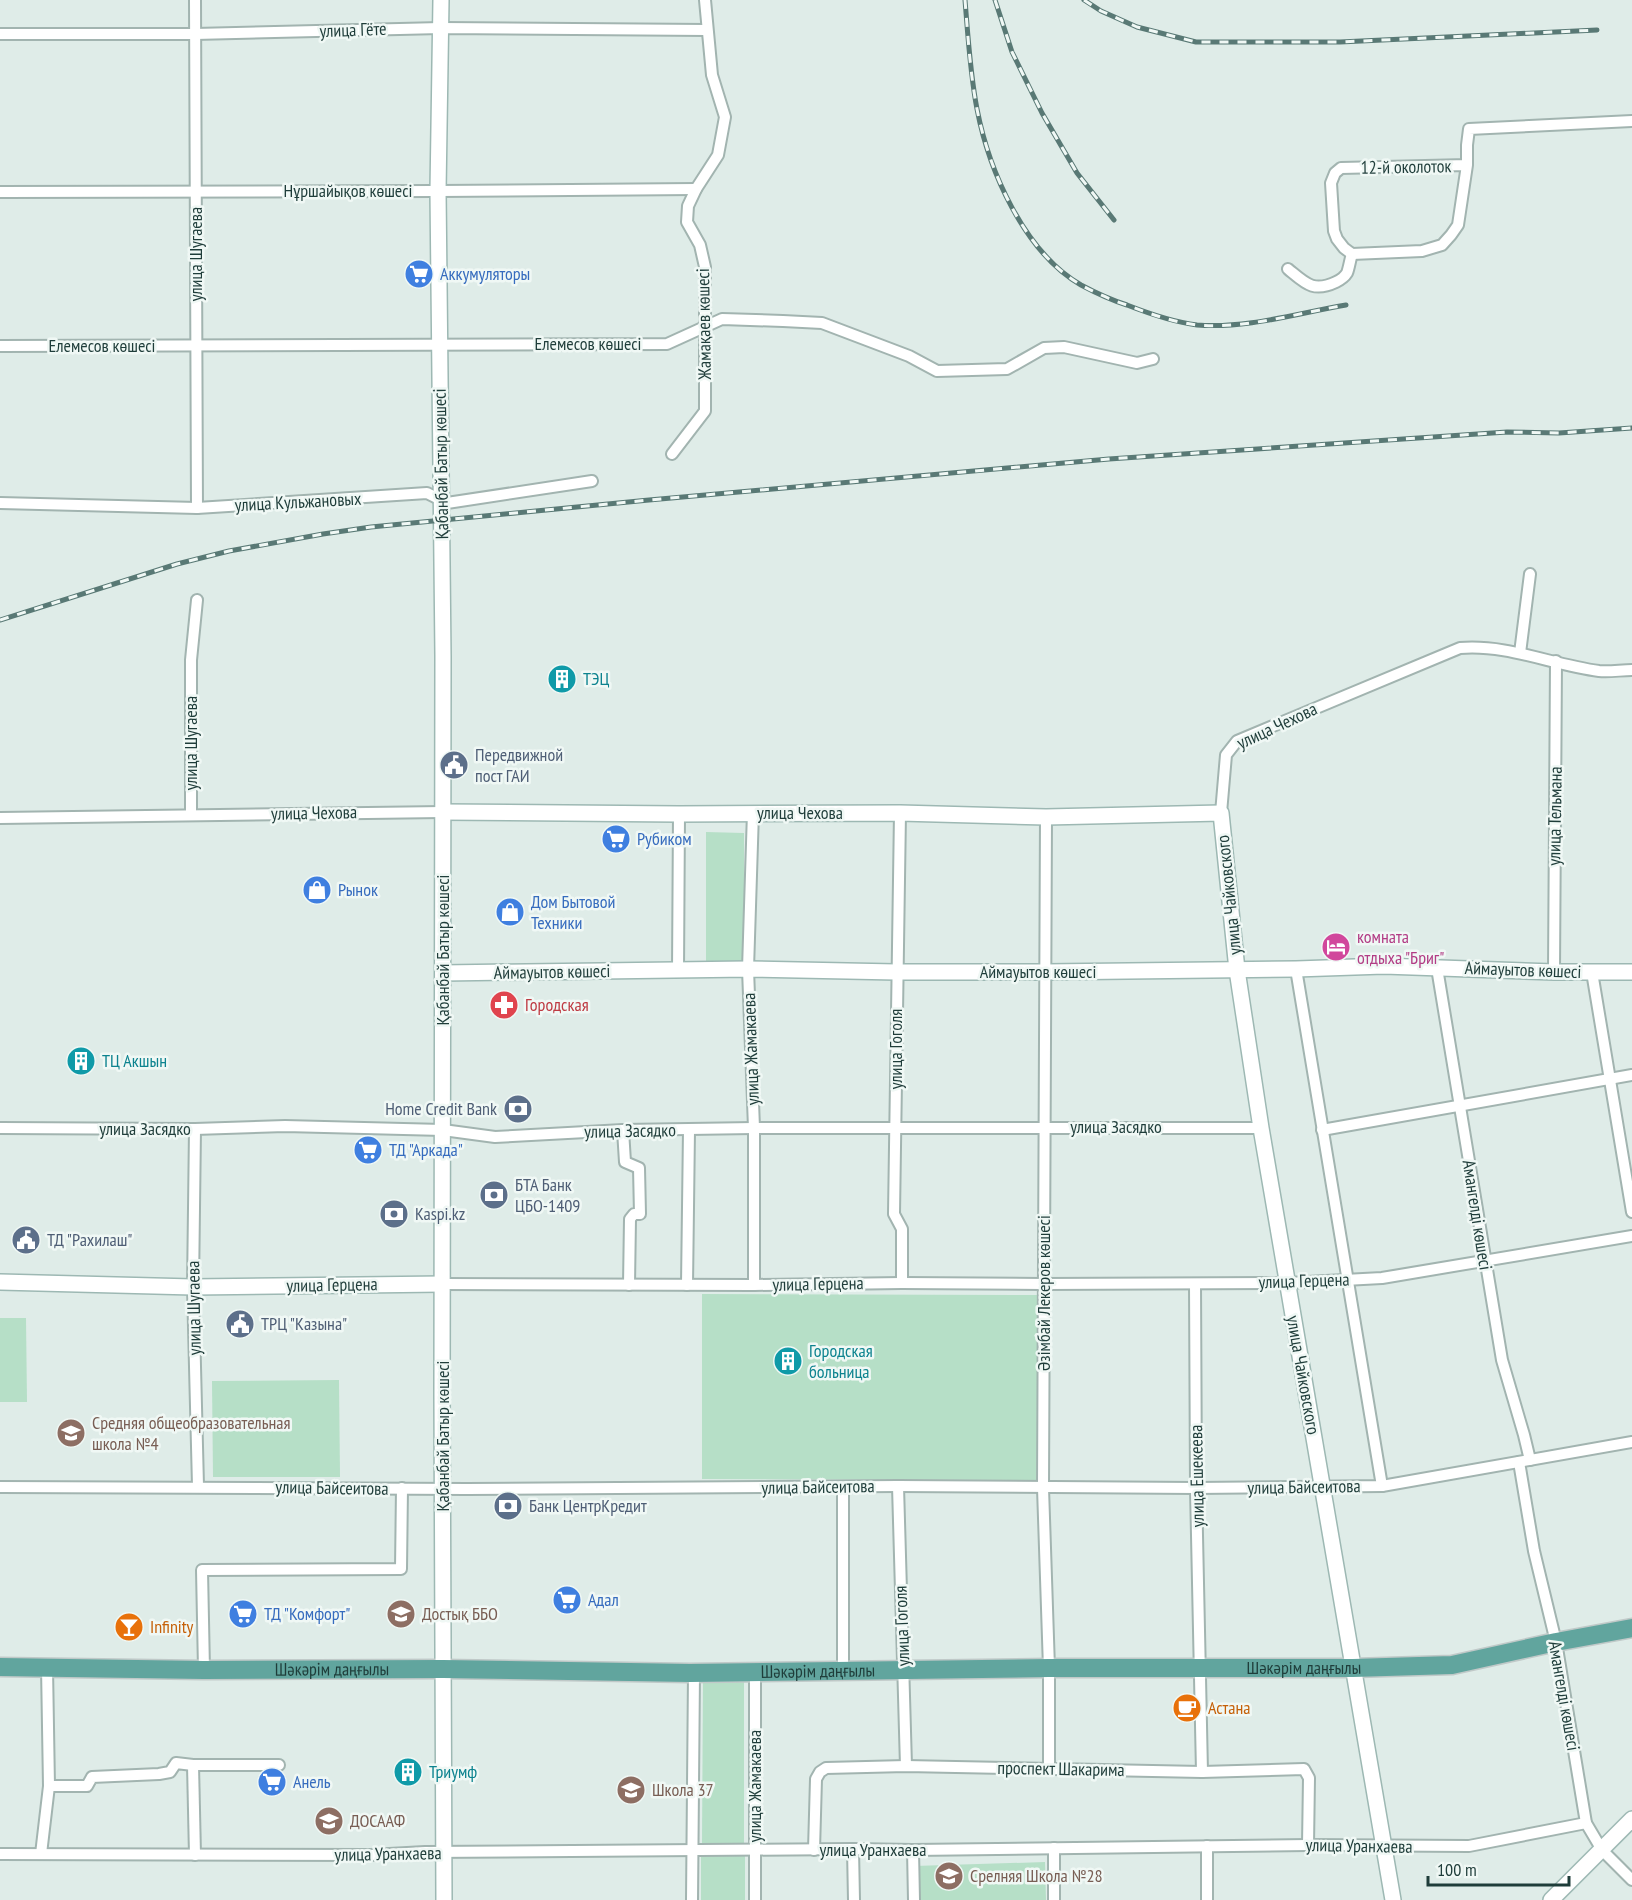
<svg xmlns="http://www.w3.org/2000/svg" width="1632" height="1900" font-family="'PT Sans Narrow',sans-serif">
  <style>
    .green { fill: #b6dfc7 }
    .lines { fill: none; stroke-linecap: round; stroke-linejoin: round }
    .street-casing { stroke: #a2b4b0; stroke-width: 14 }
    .secondary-casing { stroke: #9db8b3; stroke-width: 18 }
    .primary-casing { stroke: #c0c9c8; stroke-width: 21 }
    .street { stroke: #fff; stroke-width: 10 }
    .secondary { stroke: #fff; stroke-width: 15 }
    .primary { stroke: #61a59e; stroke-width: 18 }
    .rail-casing { stroke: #597975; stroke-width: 5 }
    .rail { stroke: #f0f8f5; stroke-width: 3; stroke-dasharray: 9; stroke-linecap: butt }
    .labels { text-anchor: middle; stroke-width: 5; stroke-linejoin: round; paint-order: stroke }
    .street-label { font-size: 18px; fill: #1f3d3a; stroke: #f0f8f5 }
    .shop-label { font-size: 18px; fill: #366cbe; stroke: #f0f8f5; text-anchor: start }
    .culture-label { font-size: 18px; fill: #0d838f; stroke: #f0f8f5; text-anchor: start }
    .service-label { font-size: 18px; fill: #4e5e75; stroke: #f0f8f5; text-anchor: start }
    .hotel-label { font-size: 18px; fill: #b23c85; stroke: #f0f8f5; text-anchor: start }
    .health-label { font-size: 18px; fill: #be3a42; stroke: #f0f8f5; text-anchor: start }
    .education-label { font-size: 18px; fill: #785e54; stroke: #f0f8f5; text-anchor: start }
    .food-label { font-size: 18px; fill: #c56008; stroke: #f0f8f5; text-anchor: start }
  </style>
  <rect width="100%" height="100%" fill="#dfece8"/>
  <g class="green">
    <polygon points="706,832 744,833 744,963 706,963"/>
    <polygon points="702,1294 1043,1295 1043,1480 702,1479"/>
    <polygon points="0,1318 26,1318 27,1402 0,1402"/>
    <polygon points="339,1380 340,1477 213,1477 212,1381"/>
    <polygon points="703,1677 744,1678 744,1845 702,1845"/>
    <rect x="701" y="1855" width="44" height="45"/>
    <polygon points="1045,1862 1046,1900 916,1900 914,1866"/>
  </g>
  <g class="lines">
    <g class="street-casing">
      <g id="street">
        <polyline points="195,0 197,508"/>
        <polyline points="0,34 195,34 441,28 707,30"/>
        <polyline points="1467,165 1341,168 1335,173 1331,183 1334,231 1337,239 1344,248 1352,254 1422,251 1442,245 1451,235 1458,225 1467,165 1467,145 1469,129 1632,121"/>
        <polyline points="0,192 438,191 696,189"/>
        <path d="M1288,269C1305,283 1313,293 1336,282C1340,280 1344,278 1347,273C1349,268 1350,260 1352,254"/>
        <polyline points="0,346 667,344 722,319 783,321 822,323 909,356 937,371 1007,369 1044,348 1064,347 1137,363 1153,359"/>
        <polyline points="672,454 705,411 705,267 700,245 687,222 688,206 696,189 718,155 725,117 712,75 705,0"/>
        <polyline points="0,503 197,508 427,493 447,503 592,481"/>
        <polyline points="1520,653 1530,574"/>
        <polyline points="753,812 748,969 754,1128 754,1285"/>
        <polyline points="900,813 894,1214 902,1229 902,1283"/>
        <path d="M1221,813L1226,755L1237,741L1460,648C1508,644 1552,665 1599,671C1610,672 1621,670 1632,670"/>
        <polyline points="191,815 191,660 197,600"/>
        <polyline points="1046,817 1043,1488 1049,1668 1049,1768"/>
        <polyline points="0,818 443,812"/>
        <polyline points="1437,968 1502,1360 1524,1435 1530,1460"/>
        <polyline points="1296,969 1382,1486"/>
        <polyline points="678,971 679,814"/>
        <polyline points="1554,972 1556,661"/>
        <polyline points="1592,972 1632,1212"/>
        <polyline points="0,1128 195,1129 285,1126 443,1130 495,1137 623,1130 754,1128 1261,1128"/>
        <polyline points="195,1129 193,1287 198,1486"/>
        <polyline points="623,1130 625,1162 639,1168 640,1214 634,1214 630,1219 629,1285"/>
        <polyline points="1322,1130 1632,1075"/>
        <polyline points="443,1284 754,1285 902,1283 1043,1284 1288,1283 1382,1278 1632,1236"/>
        <polyline points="1195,1284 1196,1488 1202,1772"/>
        <polyline points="687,1285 689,1130"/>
        <polyline points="1519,1462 1534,1551 1556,1642 1586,1823 1602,1850 1632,1880"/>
        <polyline points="898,1486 906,1766"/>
        <polyline points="0,1487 467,1489 898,1486 1196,1488 1382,1486 1632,1442"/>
        <polyline points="843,1488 843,1672"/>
        <polyline points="47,1667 49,1786 87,1786 92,1777 159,1774 170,1772 176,1763 193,1765 279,1765"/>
        <polyline points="204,1670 202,1570 401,1569 402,1488"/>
        <polyline points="193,1765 195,1855"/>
        <polyline points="1207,1846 1207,1900"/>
        <polyline points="1054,1848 1054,1900"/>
        <polyline points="853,1849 854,1900"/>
        <polyline points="814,1850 816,1779 820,1772 826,1768 906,1766 1202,1772 1304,1769 1309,1778 1308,1845"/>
        <polyline points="913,1850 914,1900"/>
        <polyline points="0,1854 371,1855 425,1852 853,1849 913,1850 1308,1845 1469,1846 1586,1823"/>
        <polyline points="41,1854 49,1786"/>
        <polyline points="692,1900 694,1673"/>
        <polyline points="755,1900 755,1673"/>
      </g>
    </g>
    <g class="secondary-casing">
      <g id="secondary">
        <polyline points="441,0 438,191 443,656 442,1395 444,1900"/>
        <polyline points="443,812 679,814 900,813 1046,817 1221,813 1237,970 1261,1128 1393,1900"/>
        <polyline points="443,973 748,969 896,972 1046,972 1296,969 1384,966 1554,972 1632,972"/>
        <polyline points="0,1282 193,1287 443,1284"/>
        <polyline points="1551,1900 1632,1819"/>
      </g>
    </g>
    <g class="primary-casing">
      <g id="primary">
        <path id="s1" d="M0,1667L204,1670L443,1669L690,1673L1049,1668H1353L1452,1665L1556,1642L1632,1628"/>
      </g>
    </g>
    <use href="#street" class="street"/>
    <use href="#secondary" class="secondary"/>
    <use href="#primary" class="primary"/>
    <g class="rail-casing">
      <g id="rail">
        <path d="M965,0C968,36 970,73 977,109C989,171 1024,252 1081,285C1096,293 1111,300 1127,305C1150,314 1173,322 1197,325C1247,329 1298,313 1346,305"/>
        <polyline points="995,0 1012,52 1042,113 1077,173 1114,220"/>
        <polyline points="1084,0 1101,11 1137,27 1196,42 1340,42 1597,30"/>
        <polyline points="0,620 177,564 229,551 323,534 371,527 649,500 1109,459 1507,432 1559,433 1632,428"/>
      </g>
    </g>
    <use href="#rail" class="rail"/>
  </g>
  <defs>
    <g id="supermarket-disc" transform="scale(1.5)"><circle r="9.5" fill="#3f7fe0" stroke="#f0f8f5"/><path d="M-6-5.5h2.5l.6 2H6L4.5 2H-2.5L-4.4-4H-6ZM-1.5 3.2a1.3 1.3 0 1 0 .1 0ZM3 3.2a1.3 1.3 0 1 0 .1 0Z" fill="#fff"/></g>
    <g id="building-disc" transform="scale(1.5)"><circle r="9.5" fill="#0f9aa8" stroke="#f0f8f5"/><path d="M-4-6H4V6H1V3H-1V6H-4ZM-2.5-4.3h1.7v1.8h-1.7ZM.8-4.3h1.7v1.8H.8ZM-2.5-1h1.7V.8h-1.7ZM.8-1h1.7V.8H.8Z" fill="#fff"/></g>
    <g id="civic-disc" transform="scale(1.5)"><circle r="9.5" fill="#5c6f8a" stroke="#f0f8f5"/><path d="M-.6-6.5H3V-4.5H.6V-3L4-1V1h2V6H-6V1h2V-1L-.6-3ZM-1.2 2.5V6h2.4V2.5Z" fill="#fff"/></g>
    <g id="shop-disc" transform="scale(1.5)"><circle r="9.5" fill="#3f7fe0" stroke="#f0f8f5"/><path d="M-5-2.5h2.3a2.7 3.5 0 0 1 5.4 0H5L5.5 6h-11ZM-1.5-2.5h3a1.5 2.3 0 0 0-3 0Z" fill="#fff"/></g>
    <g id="hotel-disc" transform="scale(1.5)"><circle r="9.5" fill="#d1479c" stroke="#f0f8f5"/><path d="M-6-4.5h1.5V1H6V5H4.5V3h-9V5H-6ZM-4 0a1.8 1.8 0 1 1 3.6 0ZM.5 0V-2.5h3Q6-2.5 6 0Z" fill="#fff"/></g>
    <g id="pharmacy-disc" transform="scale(1.5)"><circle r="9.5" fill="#e0444e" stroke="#f0f8f5"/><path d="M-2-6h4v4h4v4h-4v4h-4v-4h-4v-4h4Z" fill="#fff"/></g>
    <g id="bank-disc" transform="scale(1.5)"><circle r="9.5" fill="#5c6f8a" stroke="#f0f8f5"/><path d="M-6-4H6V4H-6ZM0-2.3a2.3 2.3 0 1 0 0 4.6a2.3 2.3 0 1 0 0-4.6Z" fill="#fff"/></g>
    <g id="school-disc" transform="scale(1.5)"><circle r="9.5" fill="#8d6e63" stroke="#f0f8f5"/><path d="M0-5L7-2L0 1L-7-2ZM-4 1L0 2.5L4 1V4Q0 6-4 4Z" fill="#fff"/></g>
    <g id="bar-disc" transform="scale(1.5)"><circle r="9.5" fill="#e8710a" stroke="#f0f8f5"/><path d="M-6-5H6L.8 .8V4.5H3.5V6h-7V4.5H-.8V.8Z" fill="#fff"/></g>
    <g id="cafe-disc" transform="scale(1.5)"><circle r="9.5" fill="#e8710a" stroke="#f0f8f5"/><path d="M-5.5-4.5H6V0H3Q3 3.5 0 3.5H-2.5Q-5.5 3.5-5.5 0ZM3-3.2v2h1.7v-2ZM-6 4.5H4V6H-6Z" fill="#fff"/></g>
  </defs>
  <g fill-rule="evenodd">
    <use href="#supermarket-disc" x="419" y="274"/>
    <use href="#building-disc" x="562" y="679"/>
    <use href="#civic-disc" x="454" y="765"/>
    <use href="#supermarket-disc" x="616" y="839"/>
    <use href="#shop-disc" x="317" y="890"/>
    <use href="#shop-disc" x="510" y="912"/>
    <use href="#hotel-disc" x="1336" y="947"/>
    <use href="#pharmacy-disc" x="504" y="1005"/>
    <use href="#building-disc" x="81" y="1061"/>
    <use href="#bank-disc" x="518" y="1109"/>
    <use href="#supermarket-disc" x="368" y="1150"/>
    <use href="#bank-disc" x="494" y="1195"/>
    <use href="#bank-disc" x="394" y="1214"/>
    <use href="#civic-disc" x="26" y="1240"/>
    <use href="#civic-disc" x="240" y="1324"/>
    <use href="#building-disc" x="788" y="1361"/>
    <use href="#school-disc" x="71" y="1433"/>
    <use href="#bank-disc" x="508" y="1506"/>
    <use href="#supermarket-disc" x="567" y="1600"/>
    <use href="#supermarket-disc" x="243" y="1614"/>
    <use href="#school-disc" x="401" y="1614"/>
    <use href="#bar-disc" x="129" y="1627"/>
    <use href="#cafe-disc" x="1187" y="1708"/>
    <use href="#building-disc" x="408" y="1772"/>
    <use href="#supermarket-disc" x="272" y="1782"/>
    <use href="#school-disc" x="631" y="1790"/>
    <use href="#school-disc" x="329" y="1821"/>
    <use href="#school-disc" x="949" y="1876"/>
  </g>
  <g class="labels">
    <g class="street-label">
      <text transform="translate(353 30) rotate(-2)" y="6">улица Гёте</text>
      <text transform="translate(1406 167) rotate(-1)" y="6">12-й околоток</text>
      <text x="348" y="197">Нұршайықов көшесі</text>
      <text transform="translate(196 254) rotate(-90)" y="6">улица Шугаева</text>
      <text transform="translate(704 324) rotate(-91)" y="6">Жамақаев көшесі</text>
      <text x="588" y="350">Елемесов көшесі</text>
      <text x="102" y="352">Елемесов көшесі</text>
      <text transform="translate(441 464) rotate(-91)" y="6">Қабанбай Батыр көшесі</text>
      <text transform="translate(298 502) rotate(-3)" y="6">улица Кульжановых</text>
      <text transform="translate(1277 726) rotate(-25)" y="6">улица Чехова</text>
      <text transform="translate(191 743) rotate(-90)" y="6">улица Шугаева</text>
      <text transform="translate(314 813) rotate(-1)" y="6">улица Чехова</text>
      <text x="800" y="819">улица Чехова</text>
      <text transform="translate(1555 816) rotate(-89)" y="6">улица Тельмана</text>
      <text transform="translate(1229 895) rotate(-96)" y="6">улица Чайковского</text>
      <text transform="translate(443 950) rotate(-90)" y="6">Қабанбай Батыр көшесі</text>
      <text transform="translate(1523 970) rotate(2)" y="6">Аймауытов көшесі</text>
      <text transform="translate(552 972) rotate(-1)" y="6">Аймауытов көшесі</text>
      <text x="1038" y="978">Аймауытов көшесі</text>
      <text transform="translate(751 1049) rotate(-92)" y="6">улица Жамакаева</text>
      <text transform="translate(896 1049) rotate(-90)" y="6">улица Гоголя</text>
      <text x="1116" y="1133">улица Засядко</text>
      <text x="145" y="1135">улица Засядко</text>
      <text transform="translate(630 1131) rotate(-1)" y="6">улица Засядко</text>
      <text transform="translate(1477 1215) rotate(81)" y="6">Амангелді көшесі</text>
      <text transform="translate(1304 1281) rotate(-2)" y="6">улица Герцена</text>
      <text transform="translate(818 1284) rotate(-1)" y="6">улица Герцена</text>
      <text transform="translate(332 1285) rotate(-1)" y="6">улица Герцена</text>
      <text transform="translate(1044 1293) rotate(-90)" y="6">Әзімбай Лекеров көшесі</text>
      <text transform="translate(194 1308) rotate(-91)" y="6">улица Шугаева</text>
      <text transform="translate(1303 1375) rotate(80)" y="6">улица Чайковского</text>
      <text transform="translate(443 1436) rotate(-90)" y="6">Қабанбай Батыр көшесі</text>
      <text transform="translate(1197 1476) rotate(-91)" y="6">улица Ешекеева</text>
      <text transform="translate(818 1487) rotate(-1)" y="6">улица Байсеитова</text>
      <text transform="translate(1304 1487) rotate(-1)" y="6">улица Байсеитова</text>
      <text transform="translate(332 1488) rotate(1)" y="6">улица Байсеитова</text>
      <text transform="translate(902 1626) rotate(-92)" y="6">улица Гоголя</text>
      <text dy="6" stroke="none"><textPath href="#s1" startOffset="1304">Шәкәрім даңғылы</textPath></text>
      <text dy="6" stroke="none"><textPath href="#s1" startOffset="332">Шәкәрім даңғылы</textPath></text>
      <text dy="6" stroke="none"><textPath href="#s1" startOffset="818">Шәкәрім даңғылы</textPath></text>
      <text transform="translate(1564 1696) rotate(80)" y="6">Амангелді көшесі</text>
      <text transform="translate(1061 1769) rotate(1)" y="6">проспект Шакарима</text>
      <text transform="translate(755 1786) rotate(-90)" y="6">улица Жамакаева</text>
      <text transform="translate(1359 1846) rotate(1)" y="6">улица Уранхаева</text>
      <text x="873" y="1856">улица Уранхаева</text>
      <text transform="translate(388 1854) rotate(-1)" y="6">улица Уранхаева</text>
    </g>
    <g class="shop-label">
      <text x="440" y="280">Аккумуляторы</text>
      <text x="637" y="845">Рубиком</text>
      <text x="338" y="896">Рынок</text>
      <text x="531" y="908">Дом Бытовой<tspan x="531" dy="21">Техники</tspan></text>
      <text x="389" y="1156">ТД "Аркада"</text>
      <text x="588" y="1606">Адал</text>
      <text x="264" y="1620">ТД "Комфорт"</text>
      <text x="293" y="1788">Анель</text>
    </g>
    <g class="culture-label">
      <text x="583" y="685">ТЭЦ</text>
      <text x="102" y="1067">ТЦ Акшын</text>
      <text x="809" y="1357">Городская<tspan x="809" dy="21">больница</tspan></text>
      <text x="429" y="1778">Триумф</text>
    </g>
    <g class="service-label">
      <text x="475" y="761">Передвижной<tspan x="475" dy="21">пост ГАИ</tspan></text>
      <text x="497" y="1115" text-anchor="end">Home Credit Bank</text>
      <text x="515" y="1191">БТА Банк<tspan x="515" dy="21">ЦБО-1409</tspan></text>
      <text x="415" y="1220">Kaspi.kz</text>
      <text x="47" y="1246">ТД "Рахилаш"</text>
      <text x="261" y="1330">ТРЦ "Казына"</text>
      <text x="529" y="1512">Банк ЦентрКредит</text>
    </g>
    <g class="hotel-label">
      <text x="1357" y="943">комната<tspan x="1357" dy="21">отдыха "Бриг"</tspan></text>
    </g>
    <g class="health-label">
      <text x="525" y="1011">Городская</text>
    </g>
    <g class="education-label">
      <text x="92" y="1429">Средняя общеобразовательная<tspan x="92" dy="21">школа №4</tspan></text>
      <text x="422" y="1620">Достық ББО</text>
      <text x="652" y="1796">Школа 37</text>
      <text x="350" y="1827">ДОСААФ</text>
      <text x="970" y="1882">Срелняя Школа №28</text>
    </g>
    <g class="food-label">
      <text x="150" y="1633">Infinity</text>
      <text x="1208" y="1714">Астана</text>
    </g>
  </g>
  <path d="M1428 1876v9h141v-9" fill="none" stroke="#1f3d3a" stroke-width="3"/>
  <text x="1437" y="1876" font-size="18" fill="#1f3d3a" stroke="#f0f8f5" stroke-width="4.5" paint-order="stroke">100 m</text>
</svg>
